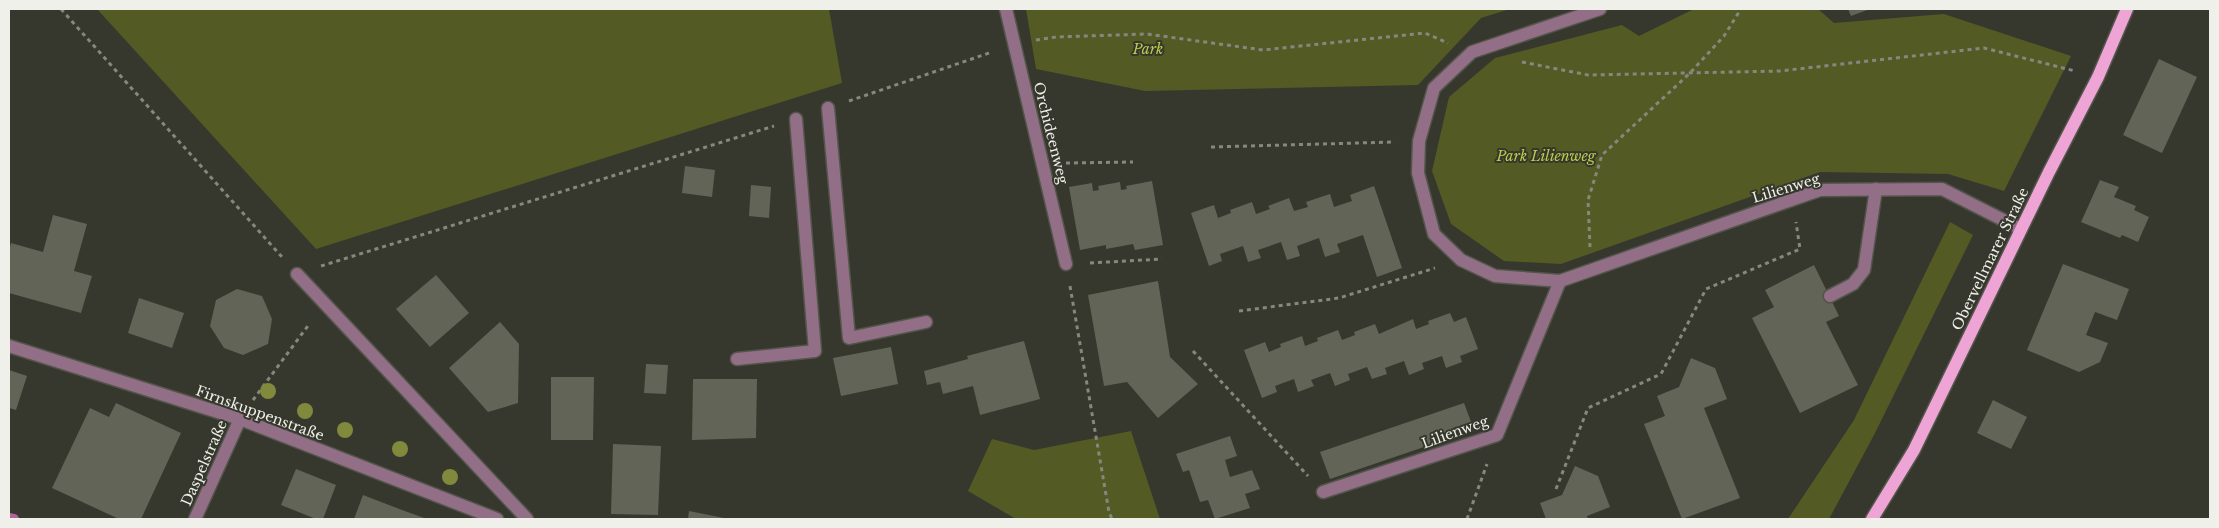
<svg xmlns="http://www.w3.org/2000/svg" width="2219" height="528" font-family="'Libre Baskerville',serif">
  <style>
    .green { fill: #535a24 }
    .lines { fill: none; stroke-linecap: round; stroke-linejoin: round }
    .stream { stroke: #b2639a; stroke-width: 10 }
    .building { fill: #626458 }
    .minor-casing { stroke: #53554b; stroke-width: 15 }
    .major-casing { stroke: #53554b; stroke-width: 15 }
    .path { stroke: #86887f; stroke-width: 3; stroke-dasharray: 4 4; stroke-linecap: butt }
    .minor { stroke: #936f87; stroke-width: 12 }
    .major { stroke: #eea5d6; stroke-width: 12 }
    .tree { fill: #80893c }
    .labels { text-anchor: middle; stroke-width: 4; stroke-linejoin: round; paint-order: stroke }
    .park-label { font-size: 14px; font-style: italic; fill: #bccc49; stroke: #36382d }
    .street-label { font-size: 14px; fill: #eef0e9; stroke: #36382d }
  </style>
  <rect width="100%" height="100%" fill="#36382d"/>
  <g class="green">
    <polygon points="97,9 829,9 842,83 316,249"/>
    <polygon points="1026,9 1510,9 1481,18 1418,85 1145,91 1036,69"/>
    <polygon points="1694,9 1818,9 1834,23 1944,14 2071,56 2004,191 1948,174 1820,172 1561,264 1504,261 1451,224 1432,171 1449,97 1495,58 1622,25 1639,36"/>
    <polygon points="1950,222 1973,235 1874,435 1829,519 1788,519 1854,420"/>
    <polygon points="1131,431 1160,519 1016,519 968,491 992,439 1034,450"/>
  </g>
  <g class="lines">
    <polyline class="stream" points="9,518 14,519"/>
  </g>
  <g class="building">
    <polygon points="1848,9 1870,9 1851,16"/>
    <polygon points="2159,59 2197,77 2162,153 2123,135"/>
    <polygon points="685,166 715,170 712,197 682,193"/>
    <polygon points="2100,180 2119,187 2114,197 2136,206 2134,210 2149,217 2138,242 2122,235 2120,238 2081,222"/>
    <polygon points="1152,181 1163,245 1135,250 1133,244 1106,249 1106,245 1080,250 1069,187 1092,183 1093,191 1099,190 1098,186 1120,182 1121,190 1127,189 1126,186"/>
    <polygon points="751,185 771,187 769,218 749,216"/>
    <polygon points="1374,186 1402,268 1377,277 1363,235 1337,244 1340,252 1325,257 1319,238 1297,246 1300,256 1287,260 1281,242 1258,250 1261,258 1248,262 1243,246 1220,254 1222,261 1209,266 1191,213 1214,205 1218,218 1231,213 1230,210 1252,202 1256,214 1270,209 1268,206 1289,198 1294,211 1308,207 1306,202 1330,194 1334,207 1352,201 1350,195"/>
    <polygon points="53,215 87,224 74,271 92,276 81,313 9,293 9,251 11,243 43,252"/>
    <polygon points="2063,264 2129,289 2117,320 2095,312 2086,335 2108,343 2100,362 2079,372 2027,350"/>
    <polygon points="1814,265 1839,316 1826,322 1858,385 1800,413 1752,318 1774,307 1765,290"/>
    <polygon points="436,275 469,313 430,347 396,309"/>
    <polygon points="1158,281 1170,357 1198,384 1158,418 1127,382 1104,386 1088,295"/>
    <polygon points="237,289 262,296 272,319 268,344 243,355 224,348 210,326 216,300"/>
    <polygon points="139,298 184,313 172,348 128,333"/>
    <polygon points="1450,313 1454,322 1466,317 1478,349 1460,356 1462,362 1446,368 1442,356 1422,363 1424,369 1409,375 1404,361 1385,368 1387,374 1372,379 1367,367 1348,374 1350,380 1335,386 1330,373 1311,380 1314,386 1298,392 1294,379 1275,386 1277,392 1262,398 1244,350 1265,342 1269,352 1281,347 1280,344 1302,336 1305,346 1318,341 1317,338 1338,330 1342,340 1355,335 1354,332 1375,324 1379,334 1413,319 1416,329 1429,324 1428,321"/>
    <polygon points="500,322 519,344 518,403 488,412 449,368"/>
    <polygon points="1024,341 1040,399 980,415 973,386 943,394 940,382 927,385 924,371 968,359 967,356"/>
    <polygon points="891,347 898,384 841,396 833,358"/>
    <polygon points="1691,358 1715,368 1727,399 1704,408 1740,498 1682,519 1644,424 1665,416 1657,396 1679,387"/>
    <polygon points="646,364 668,365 666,394 644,393"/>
    <polygon points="9,370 27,376 16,410 9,408"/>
    <polygon points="551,377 594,377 593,440 551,440"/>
    <polygon points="693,379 757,379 756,438 692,440"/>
    <polygon points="1993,400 2027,417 2011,449 1977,433"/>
    <polygon points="116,403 181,433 141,519 119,519 52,488 90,408 109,417"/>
    <polygon points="1464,403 1474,430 1330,479 1320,452"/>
    <polygon points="1230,436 1237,456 1225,460 1230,477 1252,470 1260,489 1245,494 1250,508 1215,519 1208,500 1200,502 1189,470 1183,472 1176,454"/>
    <polygon points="613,444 661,446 658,515 611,514"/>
    <polygon points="1575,466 1598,476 1610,507 1587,516 1588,519 1546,519 1540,503 1562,495"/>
    <polygon points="296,469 336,485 323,519 316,519 281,505"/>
    <polygon points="363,495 402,510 427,519 354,519"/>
    <polygon points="689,511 724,518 724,519 688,519"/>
  </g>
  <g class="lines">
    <g class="minor-casing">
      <g id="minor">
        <polyline points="1006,9 1066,264"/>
        <polyline points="1600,9 1472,52 1434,88 1419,141 1418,173 1434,234 1461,260 1495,276 1560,281 1820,190 1942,189 2021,229"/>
        <polyline points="828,108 849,338 926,322"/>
        <polyline points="297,274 527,519"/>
        <polyline points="1830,296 1853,284 1864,270 1876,189"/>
        <polyline points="9,346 240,419 497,519"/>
        <polyline points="737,359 815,351 796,119"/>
        <polyline points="1323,492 1497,435 1560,281"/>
        <polyline points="195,519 240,419"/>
      </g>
    </g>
    <g class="major-casing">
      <polyline id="major" points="1872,519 1914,450 2049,172 2098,77 2127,9"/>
    </g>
    <g class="path">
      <polyline points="61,9 282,257"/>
      <polyline points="1036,40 1056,37 1147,34 1263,50 1425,33 1448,43"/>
      <polyline points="1522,62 1588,75 1780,71 1984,48 2075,71"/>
      <polyline points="849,101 992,52"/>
      <polyline points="1211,147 1395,142"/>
      <polyline points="1066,163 1133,162"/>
      <polyline points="1590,247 1588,200 1602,155 1690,73 1724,36 1741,9"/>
      <polyline points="1090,263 1162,259"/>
      <polyline points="321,266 774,126"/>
      <polyline points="1070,286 1109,512 1112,519"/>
      <polyline points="1239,311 1339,298 1435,268"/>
      <polyline points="1193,351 1308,476"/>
      <polyline points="253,400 310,323"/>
      <polyline points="1556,489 1588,408 1661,374 1706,289 1800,249 1796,222"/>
      <polyline points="1467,519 1487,464"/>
    </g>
    <use href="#minor" class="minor"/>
    <use href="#major" class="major"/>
  </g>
  <g class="tree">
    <circle cx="268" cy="391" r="8"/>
    <circle cx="305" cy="411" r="8"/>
    <circle cx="345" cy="430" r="8"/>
    <circle cx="400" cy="449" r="8"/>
    <circle cx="450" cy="477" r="8"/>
  </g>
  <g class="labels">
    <g class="park-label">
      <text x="1148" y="54">Park</text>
      <text x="1546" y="161">Park Lilienweg</text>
    </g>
    <g class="street-label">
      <text transform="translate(1051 133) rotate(76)" y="5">Orchideenweg</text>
      <text transform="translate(1786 188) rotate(-17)" y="5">Lilienweg</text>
      <text transform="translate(1990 259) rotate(-64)" y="5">Obervellmarer Straße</text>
      <text transform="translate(260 413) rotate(20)" y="5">Firnskuppenstraße</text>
      <text transform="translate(1455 432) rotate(-20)" y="5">Lilienweg</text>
      <text transform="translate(204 463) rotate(-66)" y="5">Daspelstraße</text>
    </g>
  </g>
  <rect width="2219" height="528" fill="none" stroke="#eef0e9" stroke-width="20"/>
</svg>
